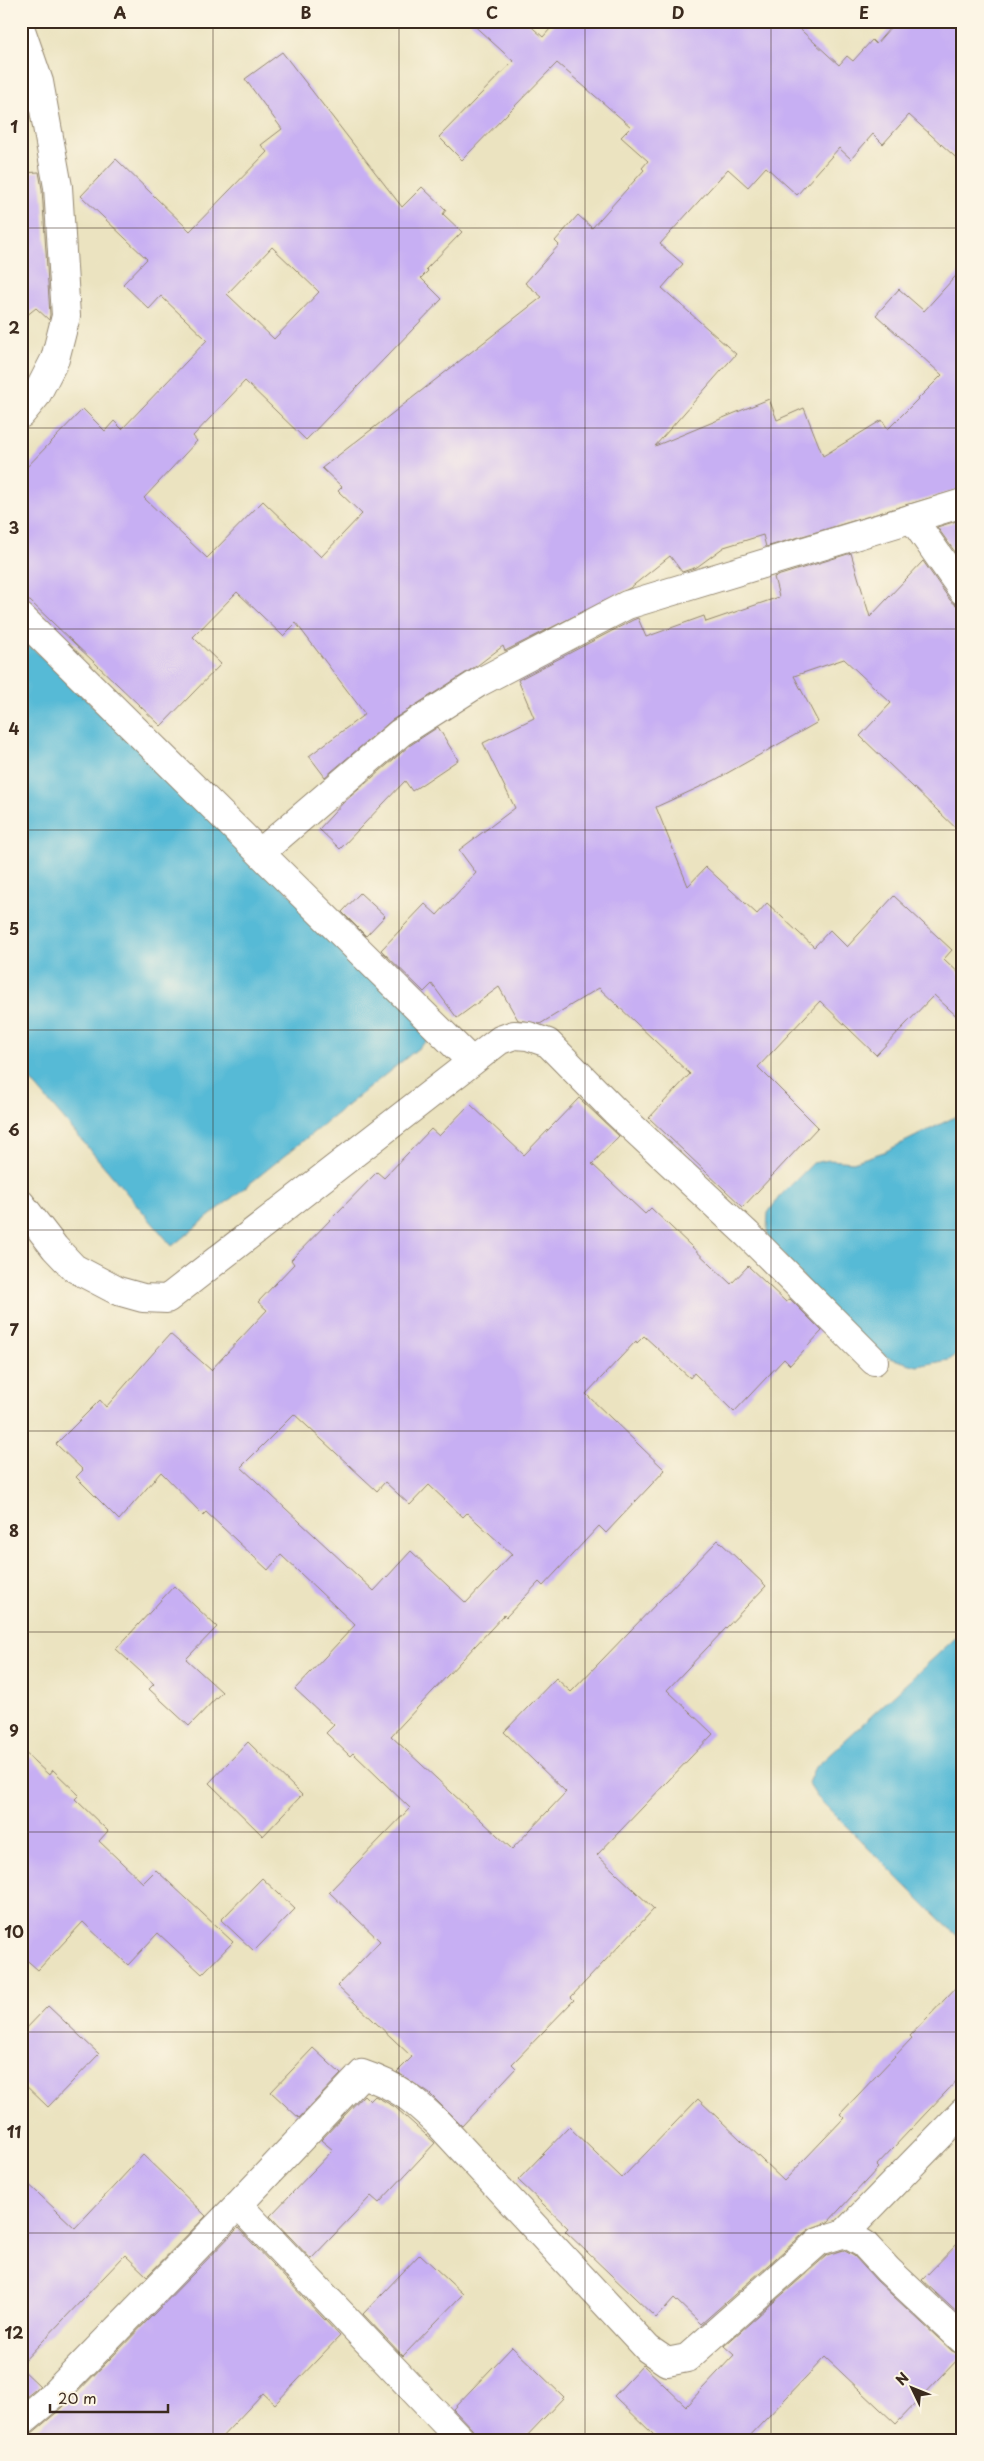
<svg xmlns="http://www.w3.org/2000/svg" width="984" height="2461" font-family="'Playpen Sans',sans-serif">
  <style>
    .water { fill: #57bad6; stroke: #49727a }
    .building { fill: #c7aff3; fill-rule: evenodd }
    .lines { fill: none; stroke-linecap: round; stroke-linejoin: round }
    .minor-casing { stroke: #93866f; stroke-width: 30 }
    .minor { stroke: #fff; stroke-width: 28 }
    .grid { fill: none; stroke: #3b2a1e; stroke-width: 1; stroke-opacity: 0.55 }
    .neatline { fill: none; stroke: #3b2a1e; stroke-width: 2 }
    .grid-label { font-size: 16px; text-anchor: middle; font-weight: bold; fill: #3b2a1e }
  </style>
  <rect width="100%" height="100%" fill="#fcf5e5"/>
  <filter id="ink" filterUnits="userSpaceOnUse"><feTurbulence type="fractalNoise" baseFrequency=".02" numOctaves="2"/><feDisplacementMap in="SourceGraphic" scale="10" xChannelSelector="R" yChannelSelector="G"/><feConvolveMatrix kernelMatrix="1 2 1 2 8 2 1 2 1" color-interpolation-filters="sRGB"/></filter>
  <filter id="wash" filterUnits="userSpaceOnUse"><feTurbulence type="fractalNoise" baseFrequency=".0096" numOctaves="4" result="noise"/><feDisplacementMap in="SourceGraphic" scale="20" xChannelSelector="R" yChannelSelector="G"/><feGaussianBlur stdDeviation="1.12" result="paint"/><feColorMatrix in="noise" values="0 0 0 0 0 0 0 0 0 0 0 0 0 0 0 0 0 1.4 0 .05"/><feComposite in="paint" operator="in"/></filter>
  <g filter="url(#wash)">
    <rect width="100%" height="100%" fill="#ebe3c0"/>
    <g class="water">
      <polygon points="21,637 436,1034 172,1246 21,1069"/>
      <polygon points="963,1113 963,1350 949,1360 917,1366 887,1357 855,1336 769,1239 767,1230 768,1213 779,1197 813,1163 829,1160 853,1162 884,1152"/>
      <polygon points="963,1631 963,1941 936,1916 817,1797 808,1783 814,1769"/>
    </g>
    <g id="blocks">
      <g class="building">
        <path d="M469,21H525L543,37L557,21H791L839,65L847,56L853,61L872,40L876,44L896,21H963V164L909,115L883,144L873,134L851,159L839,148L797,195L766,167L748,187L728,169L660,244L683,264L662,288L736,354L655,446L769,399L777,420L804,408L823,456L882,420L888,429L942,375L876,315L899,289L924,311L963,268V488L766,547L763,535L724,547L697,567L682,572L670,556L630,588L505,651L503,646L478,665L392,720L325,777L309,756L365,714L296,623L283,636L237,592L193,637L221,664L161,726L30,601H21V473L83,409L105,431L114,421L122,429L207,340L161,296L149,309L123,284L147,259L81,196L116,159L190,231L267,152L261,145L282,129L245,79L282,52L402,207L422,187L446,210L443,214L462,232L426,269L428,271L421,278L442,299L306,440L245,381L193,436L197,441L144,498L207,558L263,501L321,557L362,514L338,491L342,487L322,468L542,297L525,283L559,245L555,241L578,215L592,228L644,170L642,168L648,161L621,137L631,127L557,63L462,160L439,137L513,61ZM272,247L319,292L274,339L227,294Z"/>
        <polygon points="39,172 42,189 50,315 49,320 36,308 21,320 21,173"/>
        <polygon points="963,519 963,563 937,527"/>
        <polygon points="851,553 870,617 923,561 950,600 956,605 963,606 963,835 860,736 891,703 844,659 794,676 818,722 715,780 656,807 688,886 706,867 757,914 767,903 814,947 830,930 847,947 894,896 952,950 944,959 963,977 963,1022 934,995 876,1055 820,1001 758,1067 818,1127 743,1207 649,1118 690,1074 599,988 540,1024 518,1020 499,987 457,1018 432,984 424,992 381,950 425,904 437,915 476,873 459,850 515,808 483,743 534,718 518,680 633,620 638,618 646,637 704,616 706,622 779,597 774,577"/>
        <polygon points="438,727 458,760 412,791 405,781 340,849 319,829 344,802 409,746"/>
        <polygon points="360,893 385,916 366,936 342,912"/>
        <path d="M579,1098L619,1136L592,1164L645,1214L651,1208L731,1284L748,1266L786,1302L790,1299L822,1331L790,1365L784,1359L734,1412L694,1373L690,1378L644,1336L637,1343L636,1341L586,1394L665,1470L606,1533L599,1526L543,1586L539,1582L506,1617L504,1615L391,1736L512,1849L566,1792L504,1732L556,1678L571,1692L718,1540L766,1586L667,1690L713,1734L597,1855L654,1909L571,1997L574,2000L512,2064L516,2068L462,2126L430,2094L397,2072L412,2057L337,1986L380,1941L329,1892L410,1808L353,1753L350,1756L326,1733L334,1725L295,1689L355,1625L281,1555L268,1570L206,1512L203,1515L161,1472L119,1520L76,1477L83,1470L56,1444L100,1400L106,1407L170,1334L211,1370L267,1310L258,1302L294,1264L291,1260L377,1172L384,1178L431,1129L439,1136L470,1104L524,1155ZM294,1414L377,1491L385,1482L410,1505L429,1485L463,1517L467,1513L512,1554L466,1603L411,1551L374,1591L241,1467Z"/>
        <polygon points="174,1586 217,1627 186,1659 222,1692 189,1726 149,1689 154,1684 116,1649"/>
        <polygon points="248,1742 302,1795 263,1836 209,1783"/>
        <polygon points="21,1749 49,1775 53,1770 79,1795 75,1799 108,1831 99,1841 143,1883 156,1870 233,1942 202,1974 158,1933 128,1965 83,1922 38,1970 21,1955"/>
        <polygon points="262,1878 295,1909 254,1951 221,1920"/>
        <polygon points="963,1980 963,2074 876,2166 878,2168 828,2222 809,2229 701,2324 674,2298 656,2318 565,2231 568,2228 518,2180 569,2127 622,2178 698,2099 784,2181 844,2118 840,2114 912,2038 910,2036"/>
        <polygon points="48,2006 99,2054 48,2107 21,2081 21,2034"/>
        <polygon points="313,2048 341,2074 299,2118 271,2092"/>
        <polygon points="364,2095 370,2101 375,2096 395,2107 435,2143 379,2203 371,2196 311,2259 270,2216 333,2150 321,2140"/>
        <polygon points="143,2155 206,2216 147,2276 125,2255 21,2364 21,2177 75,2228"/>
        <polygon points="238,2228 340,2336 275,2404 263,2393 219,2440 21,2440 21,2437 31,2434 62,2408"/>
        <polygon points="963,2238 963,2318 922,2280"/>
        <polygon points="843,2250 854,2256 877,2281 952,2351 962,2355 896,2424 825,2357 746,2440 654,2440 656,2437 614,2396 643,2365 686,2406 734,2355 724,2346 827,2255"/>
        <polygon points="420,2254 463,2294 403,2356 363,2314"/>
        <polygon points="512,2347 564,2397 523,2440 476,2440 472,2429 453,2409"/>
        <polygon points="21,2368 40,2386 21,2401"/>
      </g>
    </g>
  </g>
  <g filter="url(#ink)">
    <use href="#blocks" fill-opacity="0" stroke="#93866f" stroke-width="1"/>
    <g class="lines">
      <g class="minor-casing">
        <g id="minor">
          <polyline points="21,30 39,82 58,187 66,316 55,359 36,396 21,414"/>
          <polyline points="912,518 963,591"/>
          <polyline points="21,617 471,1061"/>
          <polyline points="261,852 400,733 478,683 627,605 963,503"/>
          <polyline points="21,1204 55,1248 74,1268 118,1291 143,1298 167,1299 500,1040 514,1035 528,1036 548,1043 615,1111 748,1235 874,1361"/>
          <polyline points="238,2205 461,2440"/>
          <polyline points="845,2233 963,2112"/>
          <path d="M21,2422L51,2397L238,2205L362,2074C397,2086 412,2098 438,2123L648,2349L667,2362L687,2358L819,2241L845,2233L864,2244L888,2270L963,2340"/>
        </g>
      </g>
      <use href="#minor" class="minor"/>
    </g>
  </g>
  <path class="grid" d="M213,21V2440M399,21V2440M585,21V2440M771,21V2440M21,228H963M21,428H963M21,629H963M21,830H963M21,1030H963M21,1230H963M21,1431H963M21,1632H963M21,1832H963M21,2032H963M21,2233H963"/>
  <rect width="984" height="2461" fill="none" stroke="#fcf5e5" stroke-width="55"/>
  <g transform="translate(912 2388) rotate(313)" stroke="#fcf5e5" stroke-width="4" paint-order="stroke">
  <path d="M0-4L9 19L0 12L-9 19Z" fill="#3b2a1e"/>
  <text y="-8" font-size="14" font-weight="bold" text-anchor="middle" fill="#3b2a1e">N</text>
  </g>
  <path d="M50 2404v8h118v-8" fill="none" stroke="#3b2a1e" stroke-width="2.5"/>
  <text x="58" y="2404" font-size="15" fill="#3b2a1e" stroke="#fcf5e5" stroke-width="4" paint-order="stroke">20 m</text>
  <rect x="28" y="28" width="928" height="2406" class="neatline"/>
  <g class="grid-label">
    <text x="120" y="19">A</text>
    <text x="306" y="19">B</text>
    <text x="492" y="19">C</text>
    <text x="678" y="19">D</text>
    <text x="864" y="19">E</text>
    <text x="14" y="133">1</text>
    <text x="14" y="334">2</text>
    <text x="14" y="534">3</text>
    <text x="14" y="735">4</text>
    <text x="14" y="935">5</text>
    <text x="14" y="1136">6</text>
    <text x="14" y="1336">7</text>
    <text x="14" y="1537">8</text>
    <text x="14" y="1737">9</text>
    <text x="14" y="1938">10</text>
    <text x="14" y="2138">11</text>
    <text x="14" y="2339">12</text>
  </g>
</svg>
